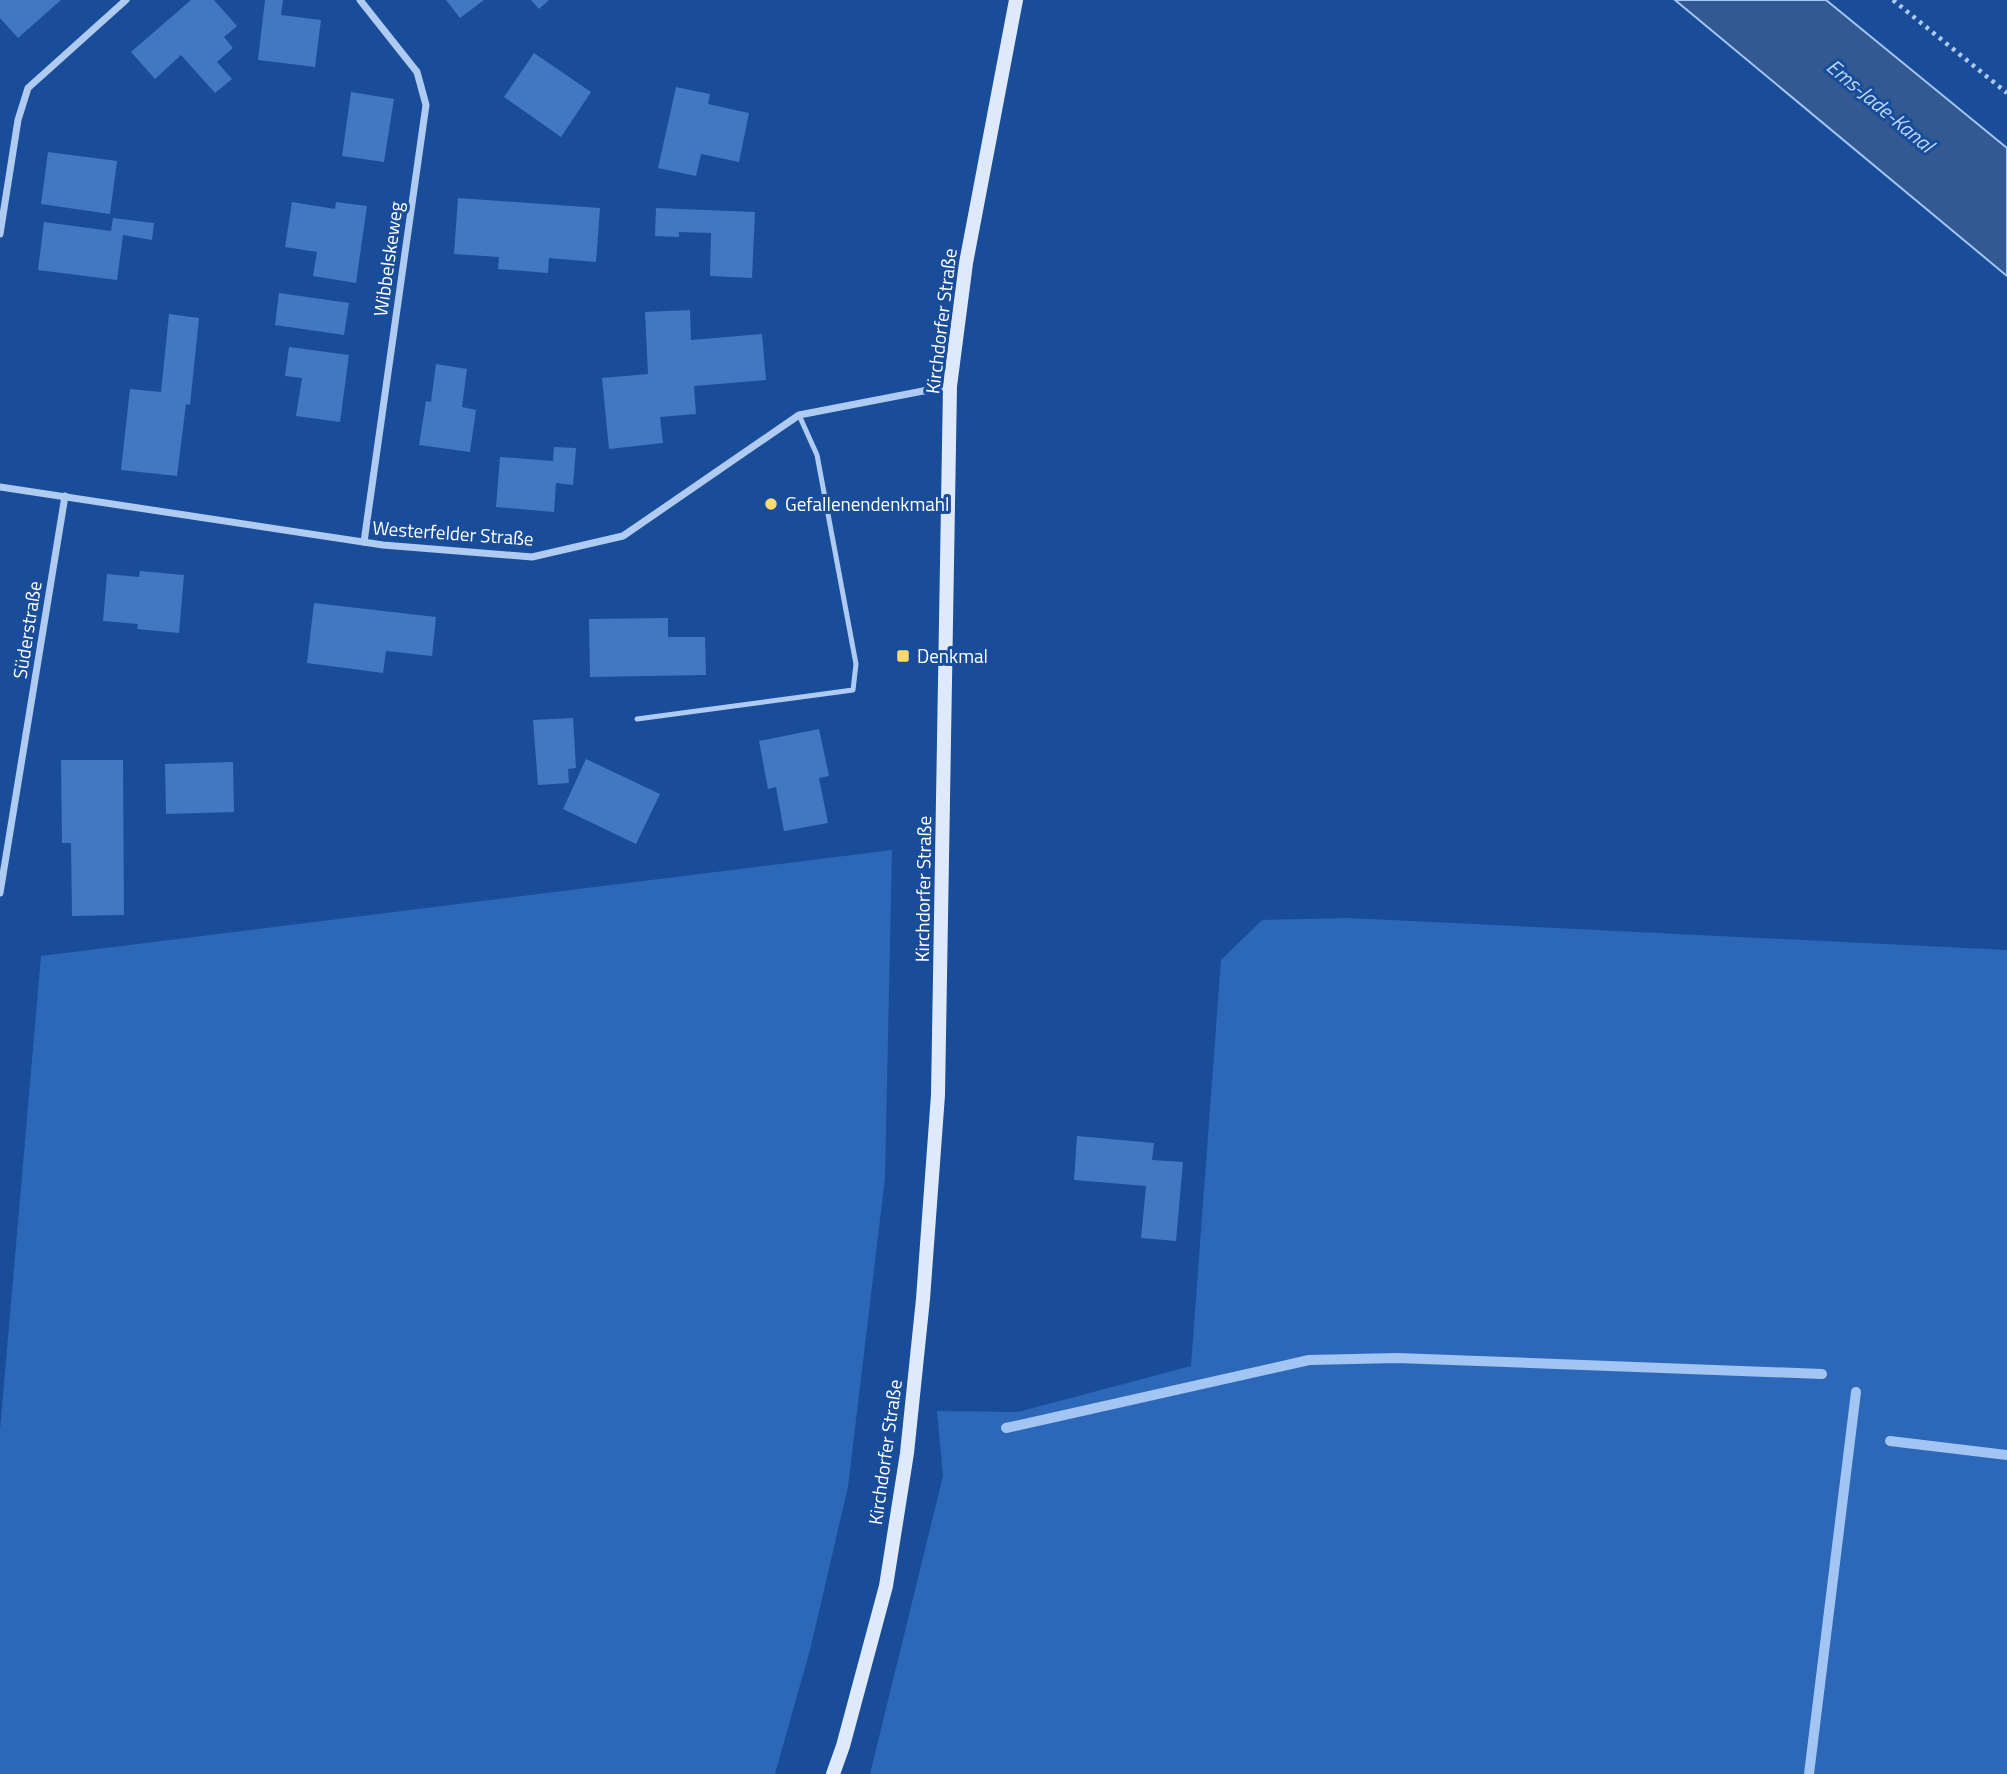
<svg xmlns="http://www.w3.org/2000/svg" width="2007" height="1774" font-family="'Titillium Web',sans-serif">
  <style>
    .green { fill: #2d67b8 }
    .water { fill: #335992; stroke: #a2c5f3; stroke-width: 2 }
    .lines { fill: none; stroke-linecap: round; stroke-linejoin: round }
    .stream { stroke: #a2c5f3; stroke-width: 10 }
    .building { fill: #4277c1 }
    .path { stroke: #afcbf1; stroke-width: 4.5; stroke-dasharray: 3.5 5; stroke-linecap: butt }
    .lane { stroke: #afcbf1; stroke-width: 5 }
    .street { stroke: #afcbf1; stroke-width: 7 }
    .secondary { stroke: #deeafc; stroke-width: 14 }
    .poi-dot { fill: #ffda70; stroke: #194d9a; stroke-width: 2.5 }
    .labels { text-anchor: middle; stroke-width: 6; stroke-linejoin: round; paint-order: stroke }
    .street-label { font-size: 19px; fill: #fff; stroke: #194d9a }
    .poi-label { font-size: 19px; fill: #fff; stroke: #194d9a; text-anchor: start }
    .water-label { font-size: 21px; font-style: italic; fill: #bcd5f8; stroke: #194d9a }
  </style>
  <rect width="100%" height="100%" fill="#194d9a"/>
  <g class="green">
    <polygon points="892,850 885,1178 848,1487 810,1650 775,1774 0,1774 0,1430 41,956"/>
    <polygon points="1349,918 2007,950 2007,1774 870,1774 943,1476 937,1411 1018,1412 1191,1366 1221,960 1262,920"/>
  </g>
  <polygon class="water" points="1675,0 1826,0 2007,148 2007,276"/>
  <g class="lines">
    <g class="stream">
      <polyline points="1006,1428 1309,1360 1397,1358 1822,1374"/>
      <polyline points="1890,1441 2007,1455"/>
      <polyline points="1809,1774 1856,1392"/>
    </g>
  </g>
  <g class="building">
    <polygon points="0,0 61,0 18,38 0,18"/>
    <polygon points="191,0 214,0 237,26 224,37 233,48 217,62 232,79 215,93 181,55 155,79 131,52"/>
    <polygon points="265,0 283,0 281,15 321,20 315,67 258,60"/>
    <polygon points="446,0 484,0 460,18"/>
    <polygon points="531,0 549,0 539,9"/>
    <polygon points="534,53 591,92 561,137 504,97"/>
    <polygon points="676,87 710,94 708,104 749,113 739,162 701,154 696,176 658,168"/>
    <polygon points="351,92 394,99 384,162 342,156"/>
    <polygon points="48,152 117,161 110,214 41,204"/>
    <polygon points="458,198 600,208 596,262 549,258 548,273 498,269 499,257 454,254"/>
    <polygon points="292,202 335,209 336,202 367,206 356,283 313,276 317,252 285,247"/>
    <polygon points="656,208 755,212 752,278 710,276 711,233 679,232 679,237 655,236"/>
    <polygon points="113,218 154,223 152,240 123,235 117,280 38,270 44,222 111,231"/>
    <polygon points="279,293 349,303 344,335 275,325"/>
    <polygon points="690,310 691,340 762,334 766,380 694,386 696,414 660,417 663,443 609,449 602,378 648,374 645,312"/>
    <polygon points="169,314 199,318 190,405 186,404 177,476 121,470 130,389 161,392"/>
    <polygon points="289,347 349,355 340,422 296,416 302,378 285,376"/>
    <polygon points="436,364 467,369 462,407 476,410 470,452 419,445 426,401 431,402"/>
    <polygon points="554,447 576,448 573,485 556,483 554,512 496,507 500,457 553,461"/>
    <polygon points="140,571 184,575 179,633 137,629 138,624 103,621 107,574 139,577"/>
    <polygon points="314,603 436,617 432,656 386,651 383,673 307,663"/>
    <polygon points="668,618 668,637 705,637 706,675 590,677 589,619"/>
    <polygon points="573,718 576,768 568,769 569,783 538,785 533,720"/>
    <polygon points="819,729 829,776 819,778 828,823 784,831 776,787 768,789 759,741"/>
    <polygon points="586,759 660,794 636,844 563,809"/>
    <polygon points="61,760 123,760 124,915 72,916 71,843 62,843"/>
    <polygon points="233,762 234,812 166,814 165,764"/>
    <polygon points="1077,1136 1154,1143 1152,1160 1183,1162 1176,1241 1141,1238 1146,1186 1074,1180"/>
  </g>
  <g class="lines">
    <polyline class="path" points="1893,0 2007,93"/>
    <polyline class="lane" points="637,719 853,690 856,664 817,455 799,415"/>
    <g class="street">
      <polyline points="360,0 417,72 426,105 364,542"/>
      <polyline points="0,234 18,120 28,88 126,0"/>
      <polyline points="0,487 383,545 532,557 623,536 799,415 949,386"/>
      <polyline points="0,893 65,496"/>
    </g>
    <polyline class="secondary" points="833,1774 843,1746 886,1586 907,1453 923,1299 938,1095 950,386 966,263 1016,0"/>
  </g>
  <g class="poi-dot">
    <circle cx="771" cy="504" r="7"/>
    <rect x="896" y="649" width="14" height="14" rx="3.5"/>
  </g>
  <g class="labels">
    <g class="street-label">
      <text transform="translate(388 259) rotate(-82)" y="7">Wibbelskeweg</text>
      <text transform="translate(941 321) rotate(-83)" y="7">Kirchdorfer Straße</text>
      <text transform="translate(453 533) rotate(4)" y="7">Westerfelder Straße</text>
      <text transform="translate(27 630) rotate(-81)" y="7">Süderstraße</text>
      <text transform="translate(923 889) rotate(-89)" y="7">Kirchdorfer Straße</text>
      <text transform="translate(885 1452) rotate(-82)" y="7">Kirchdorfer Straße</text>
    </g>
    <g class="poi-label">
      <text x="785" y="511">Gefallenendenkmahl</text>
      <text x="917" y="663">Denkmal</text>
    </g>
    <g class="water-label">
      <text transform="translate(1880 106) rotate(40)" y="7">Ems-Jade-Kanal</text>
    </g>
  </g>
</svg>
